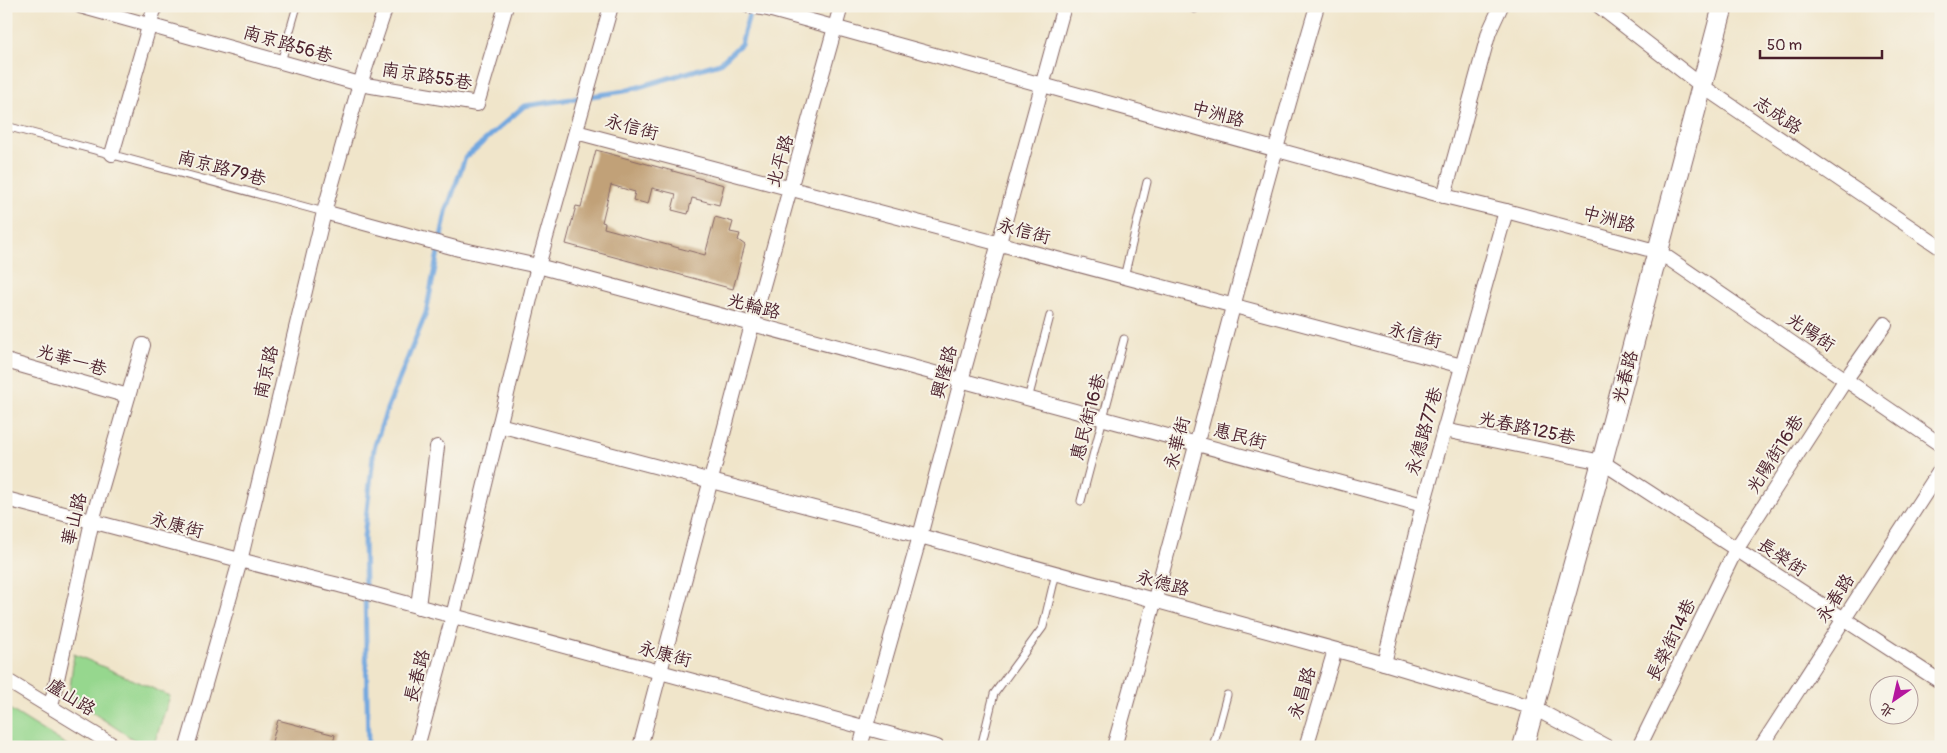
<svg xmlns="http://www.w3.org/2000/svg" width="1947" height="753" font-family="Pangolin,'LXGW WenKai TC',sans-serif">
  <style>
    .green { fill: #96d78e; stroke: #707b5c }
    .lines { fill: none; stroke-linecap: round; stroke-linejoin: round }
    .stream { stroke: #72a7df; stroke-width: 5 }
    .building { fill: #c1a178 }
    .service-casing { stroke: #846463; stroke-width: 9 }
    .minor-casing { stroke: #846463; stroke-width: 16 }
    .secondary-casing { stroke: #846463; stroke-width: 22 }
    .service { stroke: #fff; stroke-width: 7 }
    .minor { stroke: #fff; stroke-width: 14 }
    .secondary { stroke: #fff; stroke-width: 20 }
    .labels { text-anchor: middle; stroke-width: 4; stroke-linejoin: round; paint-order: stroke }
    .street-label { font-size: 18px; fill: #4a1f2b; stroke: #f7f3e8 }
  </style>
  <rect width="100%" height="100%" fill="#f7f3e8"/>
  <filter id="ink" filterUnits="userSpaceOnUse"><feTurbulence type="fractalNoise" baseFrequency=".02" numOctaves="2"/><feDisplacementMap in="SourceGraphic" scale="10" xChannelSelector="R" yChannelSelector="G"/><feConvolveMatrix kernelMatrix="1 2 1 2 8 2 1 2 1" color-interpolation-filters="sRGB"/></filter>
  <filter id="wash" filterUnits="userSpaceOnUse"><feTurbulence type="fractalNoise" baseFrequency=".0096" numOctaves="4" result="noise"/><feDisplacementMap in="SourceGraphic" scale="20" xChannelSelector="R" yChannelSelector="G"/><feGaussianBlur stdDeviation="1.12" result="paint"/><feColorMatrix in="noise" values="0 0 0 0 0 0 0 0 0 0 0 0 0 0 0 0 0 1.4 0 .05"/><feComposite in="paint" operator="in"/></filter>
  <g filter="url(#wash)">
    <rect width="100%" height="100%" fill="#f0e5ca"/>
    <g class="green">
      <polygon points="74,654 170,696 153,747 145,747 69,697"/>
      <polygon points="6,707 70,747 6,747"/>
    </g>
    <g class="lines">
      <polyline class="stream" points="368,747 364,537 374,448 387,409 426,313 446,212 465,158 524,106 625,91 720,63 741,44 751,7"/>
    </g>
    <g id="blocks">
      <g class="building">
        <polygon points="596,150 724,185 719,205 692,198 688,214 672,210 676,194 652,188 648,204 633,200 635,192 611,185 602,222 605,223 604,228 705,255 715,217 733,222 730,232 740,234 738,240 745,245 733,289 566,244 576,206 581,207"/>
        <polygon points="278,720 335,735 332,747 279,747 271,745"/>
      </g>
    </g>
  </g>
  <g filter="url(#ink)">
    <use href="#blocks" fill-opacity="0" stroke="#846463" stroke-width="1"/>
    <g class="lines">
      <g class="service-casing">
        <g id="service">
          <polyline points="1186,6 1195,9"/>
          <polyline points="281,62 297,6"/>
          <polyline points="6,126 324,212"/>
          <polyline points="1124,277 1147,182"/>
          <polyline points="1028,399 1050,316"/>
          <polyline points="1081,501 1124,339"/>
          <polyline points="981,747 994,694 1043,627 1056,573"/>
          <polyline points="1213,747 1227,695"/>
        </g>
      </g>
      <g class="minor-casing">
        <g id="minor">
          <polyline points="80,6 360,84 477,104 506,6"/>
          <polyline points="750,6 768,9 1444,196 1506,211 1659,252 1941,445"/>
          <polyline points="1599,6 1702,86 1941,248"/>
          <polyline points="576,132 1462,366"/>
          <polyline points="112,154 155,6"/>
          <polyline points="1444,196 1489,32 1501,6"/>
          <polyline points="324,212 459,249 538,266 1423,505"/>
          <polyline points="6,361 128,396"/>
          <polyline points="499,425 920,536 1384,663 1534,708 1607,747"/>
          <polyline points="1444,430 1602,462 1941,682"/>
          <path d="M6,499C117,527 227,558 339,585L937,747"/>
          <polyline points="418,607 437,447"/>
          <polyline points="1384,663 1423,505 1506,211"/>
          <polyline points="6,680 116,747"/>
          <polyline points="51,706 92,521 143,345"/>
          <polyline points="187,747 240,561 324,212 360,84 386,6"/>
          <polyline points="417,747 453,616 538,266 611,6"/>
          <polyline points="640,747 752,325 841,6"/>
          <polyline points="860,747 920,536 961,381 1064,6"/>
          <path d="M1114,747C1184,501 1244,252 1317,6"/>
          <polyline points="1306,747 1335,650"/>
          <polyline points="1639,747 1736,549 1846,379 1885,324"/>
          <polyline points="1761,747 1941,469"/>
        </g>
      </g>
      <g class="secondary-casing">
        <polyline id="secondary" points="1523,747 1602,462 1723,6"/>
      </g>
      <use href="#service" class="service"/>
      <use href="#minor" class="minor"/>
      <use href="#secondary" class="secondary"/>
    </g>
  </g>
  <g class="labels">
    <g class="street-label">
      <text transform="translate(288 44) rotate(16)" y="6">南京路56巷</text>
      <text transform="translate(427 76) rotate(9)" y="6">南京路55巷</text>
      <text transform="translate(1218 114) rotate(15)" y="6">中洲路</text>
      <text transform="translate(1778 115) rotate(34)" y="6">志成路</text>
      <text transform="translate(632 127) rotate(15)" y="6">永信街</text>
      <text transform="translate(780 161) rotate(-74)" y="6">北平路</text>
      <text transform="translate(222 168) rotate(15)" y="6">南京路79巷</text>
      <text transform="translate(1609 219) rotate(15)" y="6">中洲路</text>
      <text transform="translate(1024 231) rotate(15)" y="6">永信街</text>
      <text transform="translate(754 306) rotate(15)" y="6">光輪路</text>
      <text transform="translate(1811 332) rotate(34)" y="6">光陽街</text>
      <text transform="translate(1415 335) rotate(15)" y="6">永信街</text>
      <text transform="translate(72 360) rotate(16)" y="6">光華一巷</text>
      <text transform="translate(266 372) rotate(-77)" y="6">南京路</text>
      <text transform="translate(944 372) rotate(-75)" y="6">興隆路</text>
      <text transform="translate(1625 377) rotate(-75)" y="6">光春路</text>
      <text transform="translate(1088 417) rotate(-75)" y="6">惠民街16巷</text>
      <text transform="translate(1527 428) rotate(12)" y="6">光春路125巷</text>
      <text transform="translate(1424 431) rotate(-74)" y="6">永德路77巷</text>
      <text transform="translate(1240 436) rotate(15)" y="6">惠民街</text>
      <text transform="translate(1177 443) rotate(-75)" y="6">永華街</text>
      <text transform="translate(1775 454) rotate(-57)" y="6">光陽街16巷</text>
      <text transform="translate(74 519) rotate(-76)" y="6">華山路</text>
      <text transform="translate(177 525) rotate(15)" y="6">永康街</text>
      <text transform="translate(1782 557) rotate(33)" y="6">長榮街</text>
      <text transform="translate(1163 583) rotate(15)" y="6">永德路</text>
      <text transform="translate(1835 598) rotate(-57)" y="6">永春路</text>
      <text transform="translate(1671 640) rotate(-64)" y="6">長榮街14巷</text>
      <text transform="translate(665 654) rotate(15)" y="6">永康街</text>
      <text transform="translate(417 676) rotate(-75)" y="6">長春路</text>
      <text transform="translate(1302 693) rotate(-73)" y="6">永昌路</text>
      <text transform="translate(71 697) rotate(32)" y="6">盧山路</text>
    </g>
  </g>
  <rect width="1947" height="753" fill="none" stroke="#f7f3e8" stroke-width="25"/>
  <g transform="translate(1894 700) rotate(214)"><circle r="24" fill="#f7f3e8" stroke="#b29e9c"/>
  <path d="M0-4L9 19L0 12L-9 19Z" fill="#b5179e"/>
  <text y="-8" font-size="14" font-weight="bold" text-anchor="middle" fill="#4a1f2b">北</text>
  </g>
  <path d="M1760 50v8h122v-8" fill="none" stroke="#4a1f2b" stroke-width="2.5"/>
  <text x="1767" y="50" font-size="15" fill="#4a1f2b" stroke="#f7f3e8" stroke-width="4" paint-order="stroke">50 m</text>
</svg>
